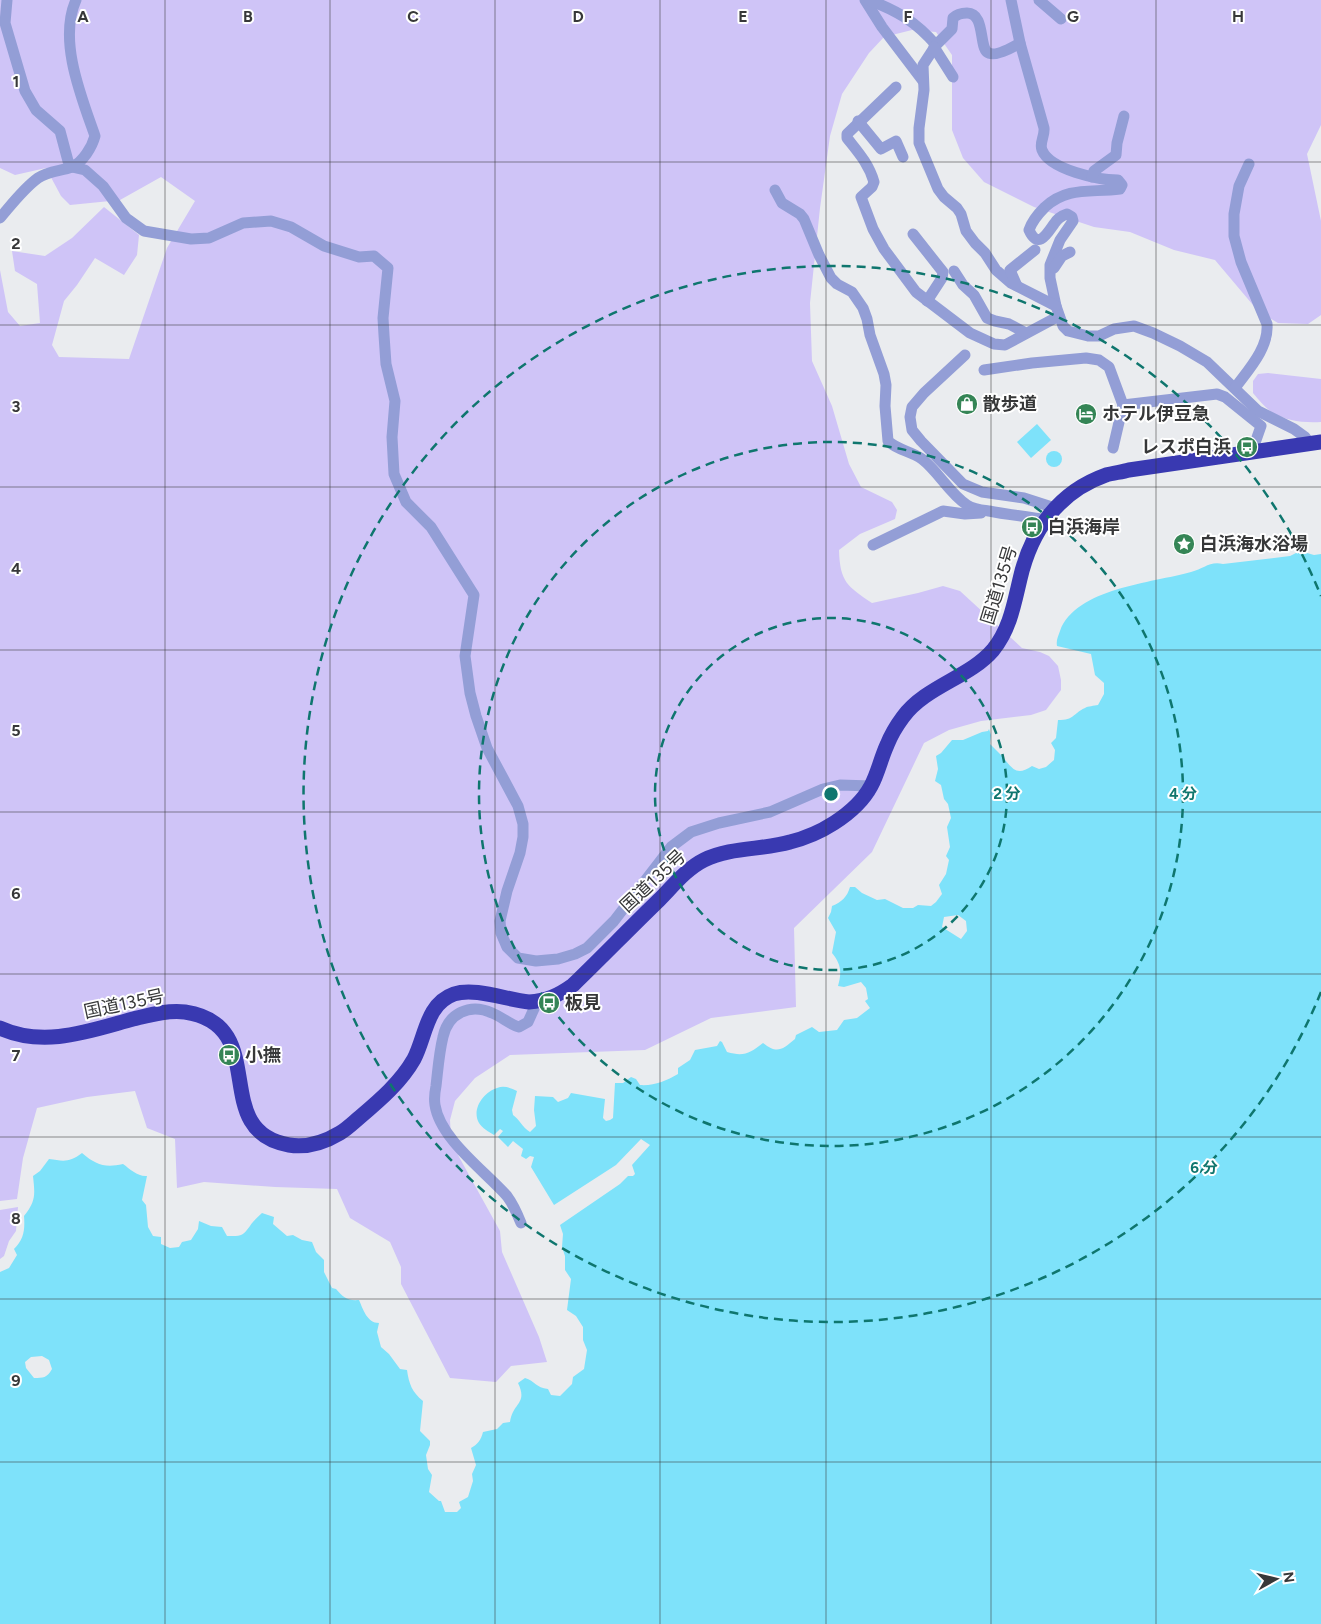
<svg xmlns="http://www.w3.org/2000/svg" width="1321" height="1624" font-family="Figtree,'Noto Sans JP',sans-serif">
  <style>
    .green { fill: #cfc4f7 }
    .water { fill: #7ee2fa; fill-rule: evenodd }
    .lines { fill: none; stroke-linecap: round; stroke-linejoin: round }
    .minor { stroke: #939ed6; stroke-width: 11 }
    .highway { stroke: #3939b1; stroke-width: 15 }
    .grid { fill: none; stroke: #373839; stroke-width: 1; stroke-opacity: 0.55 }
    .ring { fill: none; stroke: #0f766e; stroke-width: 2.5; stroke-dasharray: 9 6 }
    .labels { text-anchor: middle; stroke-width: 4; stroke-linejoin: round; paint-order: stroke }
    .poi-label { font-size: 18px; font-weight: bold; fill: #373839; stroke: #fff; text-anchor: start }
    .street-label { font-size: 18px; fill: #373839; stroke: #fff }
    .grid-label { font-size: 16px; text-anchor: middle; font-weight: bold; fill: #373839; stroke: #fff; stroke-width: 4; stroke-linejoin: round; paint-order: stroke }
    .centre { fill: #0f766e; stroke: #fff; stroke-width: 2.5 }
    .ring-label { font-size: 15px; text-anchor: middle; font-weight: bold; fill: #0f766e; stroke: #fff; stroke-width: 4; stroke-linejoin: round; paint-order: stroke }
  </style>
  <rect width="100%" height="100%" fill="#eaecef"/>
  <g class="green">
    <path d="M0,0H1321V125L1307,154L1321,221V315L1308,324L1278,323L1258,311L1215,260L1174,250L1130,232L1094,227L1034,207L984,182L963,158L952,130V55L936,32L912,30L884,37L869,53L842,94L830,136L820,208L810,303L812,361L832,406L849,464L861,487L892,502L897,510L895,519L860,534L839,550C840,582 847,586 872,603L918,593L943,586L960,591L1022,648L1040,652L1049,656L1058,666L1061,680V690L1046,710L1031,715L981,721L949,730L924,743L872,852L794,928L796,1007L711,1018L645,1050L510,1055L475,1078L455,1101L450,1120L451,1137L458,1155L500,1231L502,1252L539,1337L547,1362L511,1366L496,1382L450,1378L401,1284V1267L390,1242L350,1218L337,1189L275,1187L204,1182L177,1188L175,1139L147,1128L135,1091L87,1097L37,1108L23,1158L17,1199L0,1201V270L8,312L20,326L40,323L37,284L15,271L12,251L45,256L72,238L104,207L139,235L137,255L124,275L95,258L77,285L64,301L52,345L59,357L129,359L167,248L195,201L161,177L120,200L70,205L61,196L46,168L15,175L0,168Z"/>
    <path d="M1268,373L1321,379V422C1303,423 1285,421 1270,411C1264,406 1258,399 1253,393V381L1258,374Z"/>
    <polygon points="18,1207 16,1231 9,1241 4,1256 0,1259 0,1210"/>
  </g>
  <g class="water">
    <polygon points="1037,424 1051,440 1031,458 1017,442"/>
    <circle cx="1054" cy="459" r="8"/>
    <path d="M1300,551L1314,555L1321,554V1624H0V1272L9,1268L17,1255L14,1249C24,1239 25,1230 24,1216C36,1201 35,1195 33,1176L40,1171L49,1159C63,1161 69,1163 82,1153C96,1165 105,1168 123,1164C130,1169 138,1177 147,1176L142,1200L146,1205L148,1227L153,1236L161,1237V1244L170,1248L179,1247L182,1242L191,1240L198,1229L199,1221L211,1226L222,1227L227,1236C241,1236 242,1237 250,1226C253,1221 258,1217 262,1213L274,1217L273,1224L287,1236L293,1235L302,1240L312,1242L316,1252L324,1260V1272L332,1288L336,1289C343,1297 347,1301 359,1300C363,1309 367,1323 379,1323L377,1332L381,1347L389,1354L400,1369L407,1370C409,1384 412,1392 423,1401L420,1431L430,1441V1445L426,1455L428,1469L432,1475L429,1492L439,1501H441L445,1512H457L461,1508L459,1502L468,1497L473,1481L472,1474L476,1465L471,1448C478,1444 481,1440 483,1432L497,1429L503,1423L510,1422C513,1402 528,1404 518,1383L525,1378C535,1381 536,1388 548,1389L551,1395L560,1396L572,1384L573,1377L584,1369L587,1350L583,1340V1327L576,1316L567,1310L571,1279L565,1270V1256L562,1247L563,1234L560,1225L620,1184L628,1176H633L635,1174L632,1165L650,1145L641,1139L616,1165L554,1205L531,1167L534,1157L530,1156L526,1159L521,1156L523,1149L513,1141L508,1147L498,1137L503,1131L500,1129L494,1135C489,1132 482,1128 479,1123C471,1109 484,1092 497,1088C504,1085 511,1088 517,1091L512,1110L513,1115C520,1120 522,1127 530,1132L536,1126L534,1110L535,1096L553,1097L558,1102L568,1098L571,1093L605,1099L603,1118L606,1121L610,1120L613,1118L615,1083H623L631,1077L636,1079L640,1085C654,1086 666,1081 678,1074V1068L690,1060L695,1050L717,1046L720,1041L722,1042L727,1052C744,1057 750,1053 763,1043C777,1054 782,1050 795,1039L796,1035L812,1027L819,1032L837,1030L844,1020L857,1018L870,1008L865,1001L868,999L866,988L861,982L844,987L838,986C842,972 841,964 832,953L836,932L828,918L831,912L832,906C842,902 847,897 850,887H855L862,893L877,900L885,899L903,908H913L918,905L931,906L936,902L942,894L939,885L946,874L949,860L946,856L950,847L947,827L951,818L948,804L944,799L941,785L935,781L938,769L936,756L941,753L952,740H963L982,732L988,731L989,729L991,735L990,744C994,748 998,752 1002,756C1012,768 1016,777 1032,766L1039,769L1046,767L1054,760L1055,750L1051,743L1056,738L1058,720C1075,720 1072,714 1085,708C1088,706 1094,706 1098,705L1104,694V683L1095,675L1091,654L1057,646C1056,640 1058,637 1060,631C1076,588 1152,583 1191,572C1204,569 1209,561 1223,564L1290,556ZM958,915L966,921L967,931L961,939L942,927L944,917ZM42,1356L49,1360L52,1369C47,1378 43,1378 34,1378L26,1368L25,1362L31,1357Z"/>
  </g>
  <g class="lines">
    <g class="minor">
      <polyline points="7,0 5,23 25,91 36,110 60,131 68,161 72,167 85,170 103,186 126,218 144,231 191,239 209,238 243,223 271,221 291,227 324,246 359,257 374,256 388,268 383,318 384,335 386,364 395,401 392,437 394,474 406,502 431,527 474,595 465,656 470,693 476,716 487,748 518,806 523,824 523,837 520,853 507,891 500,921 501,933 507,947 518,958 536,961 558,959 575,954 587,948 614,921 671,847 691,832 719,823 770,812 823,789 840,785 871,786"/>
      <polyline points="865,0 882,27 923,81"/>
      <path d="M869,0C898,11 916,22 936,45"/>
      <path d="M1011,0L1020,43L1044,128C1045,136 1039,143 1042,150C1050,170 1099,180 1118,180L1122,185L1120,189C1091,193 1068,186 1045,207C1038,214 1032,221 1029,230C1038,250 1047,234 1054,224C1057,219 1061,216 1067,214L1072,217L1073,221L1060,240L1050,265V278L1056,306L1063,326L1068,331L1088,336H1099L1114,329L1134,326L1153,333L1180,346L1207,362L1258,411L1294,429L1305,437L1310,444"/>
      <polyline points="1039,0 1061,19"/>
      <path d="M1020,43C1013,47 994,58 987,52C979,45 985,13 967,13C961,13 957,14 953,18L952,29L936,45L923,65L924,90L919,128V143L938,189L944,197L957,208L961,214L966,231L975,243L985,253L996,270L1011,283L1056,306"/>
      <polyline points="934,47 953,77"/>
      <path d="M896,87L847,134V138C858,152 869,164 874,182L872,187L861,197L873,229L884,249L916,292L970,333L994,344L1005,345L1059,316"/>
      <polyline points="858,121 881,149 896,141 903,157"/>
      <polyline points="1092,177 1094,171 1116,155 1117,143 1124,116"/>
      <path d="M775,190L782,203L800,214L804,219L819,255L831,278L837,284L852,292L863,308L867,319L870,335L884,374L886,385L885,406L888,441C897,450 911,451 922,459C938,471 949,493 967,505C973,509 982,510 989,511C1008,515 1027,516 1046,520"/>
      <path d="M0,218C12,204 23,189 38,178C48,171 61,171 72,167C83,162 92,147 95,136C81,96 58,40 76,0"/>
      <polyline points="913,234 943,272 942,278 927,301"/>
      <polyline points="1054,268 1062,256 1070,252"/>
      <polyline points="954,271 963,285 974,295 987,318 995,321 1009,324 1026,333"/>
      <polyline points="1017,286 1010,270 1035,250"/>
      <polyline points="965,355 924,393 912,407 910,417 912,430 921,441 963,484 982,492 1024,498 1055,508"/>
      <polyline points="984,370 1032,363 1086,358 1099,360 1109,367 1123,405 1113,448"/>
      <path d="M1235,388C1248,370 1269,348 1267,324L1241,262L1234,236V214L1239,186L1249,164"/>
      <polyline points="1123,405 1217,394 1225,397 1261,426 1255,443 1255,452"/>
      <polyline points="873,545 943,511 965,514 981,513"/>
      <path d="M521,1223C517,1213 513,1204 507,1196C485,1171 440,1139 435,1105C434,1099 435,1091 436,1086C438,1069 439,1053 443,1037C448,1013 470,1003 492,1013C502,1017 509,1024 519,1027L528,1022L537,1002"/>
    </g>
    <path class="highway" d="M0,1028C44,1048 89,1031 133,1019C150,1015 167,1010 185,1012C273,1025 207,1131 289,1145C307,1148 325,1142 340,1133C347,1129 354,1122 360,1117C380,1100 401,1082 414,1059C426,1036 426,1004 454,994C475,987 507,1000 529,1002C547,1001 559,995 573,985C602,957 630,928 659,900C673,886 686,869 704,860C731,847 762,850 790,842C806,838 820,832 834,823C848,814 863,801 871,786C878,773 881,758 887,745C891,735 897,725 903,717C926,686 969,678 993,650C1010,629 1014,604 1020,579C1031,531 1058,492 1106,475C1113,473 1122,472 1129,470L1321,442"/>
  </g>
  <path class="grid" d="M165,0V1624M330,0V1624M495,0V1624M660,0V1624M826,0V1624M991,0V1624M1156,0V1624M0,162H1321M0,325H1321M0,487H1321M0,650H1321M0,812H1321M0,974H1321M0,1137H1321M0,1299H1321M0,1462H1321"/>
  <g class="ring">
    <circle cx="831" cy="794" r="176"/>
    <circle cx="831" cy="794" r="352"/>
    <path d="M1321 992A528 528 0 1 1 1321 596"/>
  </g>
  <defs>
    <g id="shop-disc" transform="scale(1.125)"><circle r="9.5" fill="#358556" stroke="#fff"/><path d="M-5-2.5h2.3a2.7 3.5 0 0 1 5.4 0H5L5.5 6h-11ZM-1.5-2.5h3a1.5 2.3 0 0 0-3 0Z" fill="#fff"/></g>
    <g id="hotel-disc" transform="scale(1.125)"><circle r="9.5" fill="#358556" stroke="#fff"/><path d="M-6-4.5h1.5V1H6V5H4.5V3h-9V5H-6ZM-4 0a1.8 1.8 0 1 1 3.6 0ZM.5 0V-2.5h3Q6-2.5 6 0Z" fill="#fff"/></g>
    <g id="bus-disc" transform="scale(1.125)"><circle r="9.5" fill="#358556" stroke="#fff"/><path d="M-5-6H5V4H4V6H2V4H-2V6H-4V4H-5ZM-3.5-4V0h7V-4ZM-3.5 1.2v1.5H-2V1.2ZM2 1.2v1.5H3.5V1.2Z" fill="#fff"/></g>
    <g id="sight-disc" transform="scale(1.125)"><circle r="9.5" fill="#358556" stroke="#fff"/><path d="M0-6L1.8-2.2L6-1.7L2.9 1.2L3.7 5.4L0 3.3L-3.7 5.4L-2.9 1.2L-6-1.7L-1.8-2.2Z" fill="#fff"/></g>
  </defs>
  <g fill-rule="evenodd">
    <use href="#shop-disc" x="967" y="404"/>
    <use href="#hotel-disc" x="1086" y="414"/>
    <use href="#bus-disc" x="1247" y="447"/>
    <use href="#bus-disc" x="1032" y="527"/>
    <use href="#sight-disc" x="1184" y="544"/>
    <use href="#bus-disc" x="549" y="1003"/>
    <use href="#bus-disc" x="229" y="1055"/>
  </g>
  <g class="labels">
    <g class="poi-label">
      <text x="983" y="410">散歩道</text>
      <text x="1102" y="420">ホテル伊豆急</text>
      <text x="1231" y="453" text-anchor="end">レスポ白浜</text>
      <text x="1048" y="533">白浜海岸</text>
      <text x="1200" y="550">白浜海水浴場</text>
      <text x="565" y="1009">板見</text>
      <text x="245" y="1061">小撫</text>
    </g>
    <g class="street-label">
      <text transform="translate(999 585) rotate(-73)" y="6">国道135号</text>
      <text transform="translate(653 881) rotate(-43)" y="6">国道135号</text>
      <text transform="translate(124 1004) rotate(-12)" y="6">国道135号</text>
    </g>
  </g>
  <g class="grid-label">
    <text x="83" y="22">A</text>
    <text x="248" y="22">B</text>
    <text x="413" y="22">C</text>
    <text x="578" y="22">D</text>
    <text x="743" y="22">E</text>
    <text x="908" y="22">F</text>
    <text x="1073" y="22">G</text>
    <text x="1238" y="22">H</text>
    <text x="16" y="87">1</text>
    <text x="16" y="249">2</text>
    <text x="16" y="412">3</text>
    <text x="16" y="574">4</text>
    <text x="16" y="736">5</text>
    <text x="16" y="899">6</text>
    <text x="16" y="1061">7</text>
    <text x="16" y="1224">8</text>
    <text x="16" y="1386">9</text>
  </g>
  <circle cx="831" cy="794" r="8" class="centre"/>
  <g class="ring-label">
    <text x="1007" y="799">2 分</text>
    <text x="1183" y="799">4 分</text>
    <text x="1204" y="1173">6 分</text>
  </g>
  <g transform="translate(1276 1579) rotate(82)" stroke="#ffffff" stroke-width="4" paint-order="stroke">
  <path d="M0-4L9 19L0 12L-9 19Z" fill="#373839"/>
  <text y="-8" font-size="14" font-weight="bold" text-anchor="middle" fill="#373839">N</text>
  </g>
</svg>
